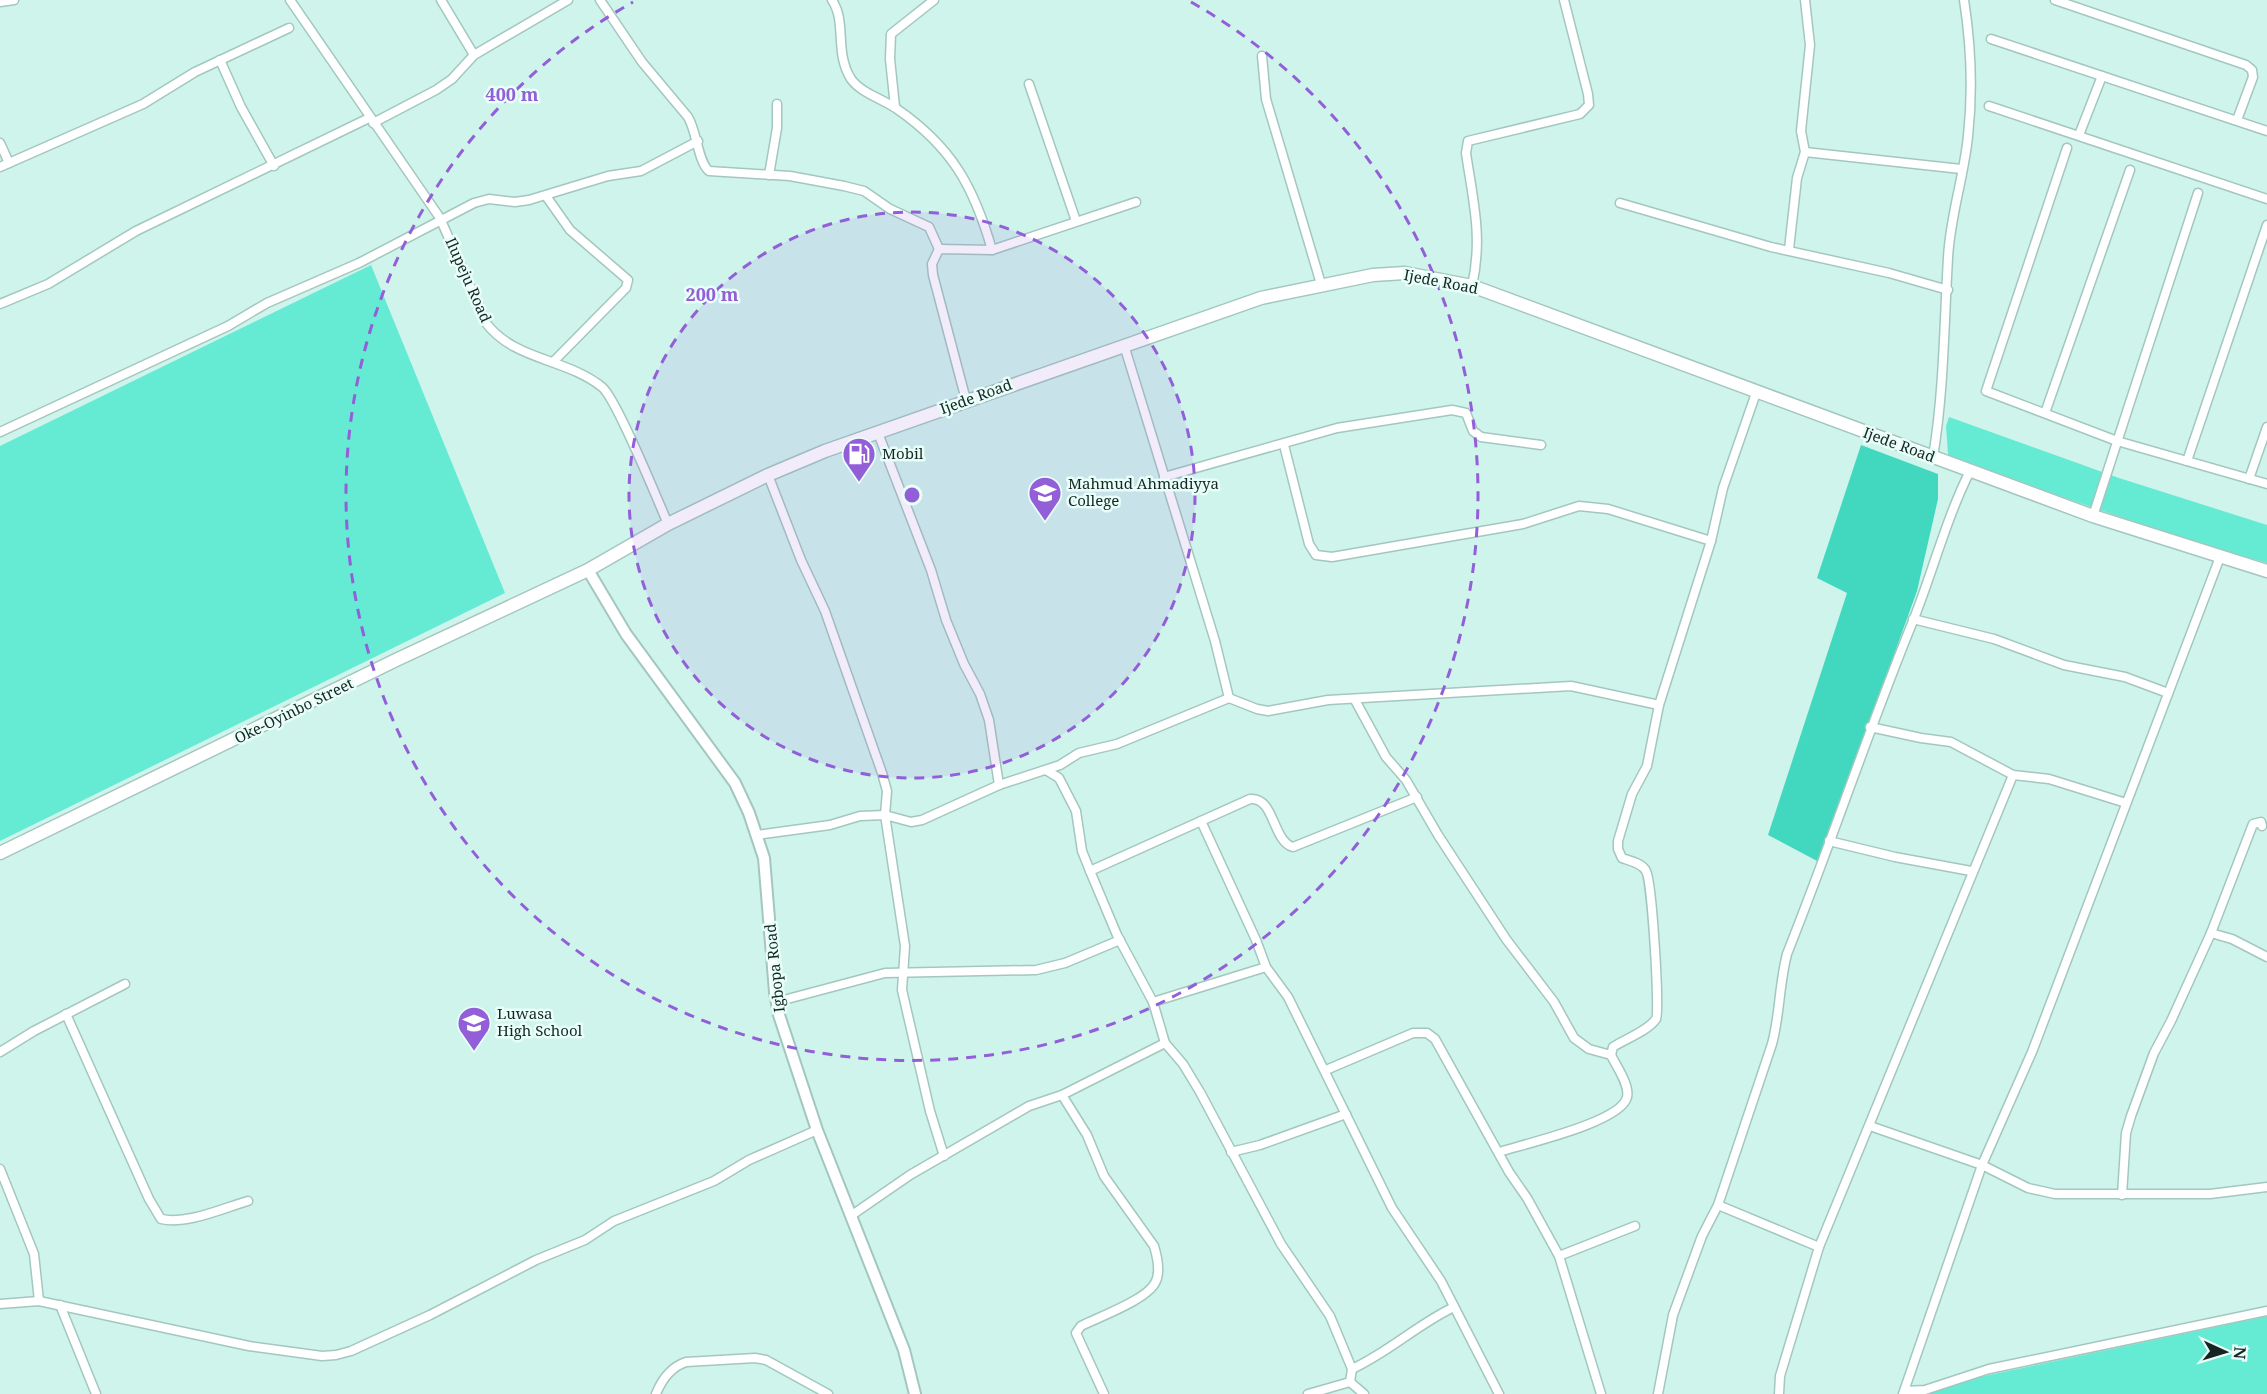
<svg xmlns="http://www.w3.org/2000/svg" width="2267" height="1394" font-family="'Noto Serif',serif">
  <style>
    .green { fill: #65ead3 }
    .forest { fill: #42d8c0 }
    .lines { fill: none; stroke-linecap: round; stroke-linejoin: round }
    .minor-casing { stroke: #a3c7bf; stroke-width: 11 }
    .tertiary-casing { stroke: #a3c7bf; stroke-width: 14 }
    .secondary-casing { stroke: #a3c7bf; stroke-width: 15 }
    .minor { stroke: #fff; stroke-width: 8 }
    .tertiary { stroke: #fff; stroke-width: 10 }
    .secondary { stroke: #fff; stroke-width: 12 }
    .ring { fill: none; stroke: #935fd8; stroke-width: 3; stroke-dasharray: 10 8 }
    .labels { text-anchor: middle; stroke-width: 5; stroke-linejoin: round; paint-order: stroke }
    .street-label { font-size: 15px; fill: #172522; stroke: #e8fef9 }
    .poi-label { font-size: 15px; fill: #172522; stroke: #e8fef9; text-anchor: start }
    .centre { fill: #935fd8; stroke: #e8fef9; stroke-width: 3 }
    .ring-label { font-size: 18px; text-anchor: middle; font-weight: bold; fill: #935fd8; stroke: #e8fef9; stroke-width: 5; stroke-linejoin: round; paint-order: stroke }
  </style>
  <rect width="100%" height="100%" fill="#cff4ec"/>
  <g class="green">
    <polygon points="371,265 505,593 0,841 0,446"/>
    <polygon points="1949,417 2119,478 2267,525 2267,563 2200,544 1956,461 1948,454 1946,426"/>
    <polygon points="2267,1316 2267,1394 1900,1394"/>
  </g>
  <polygon class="forest" points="1861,445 1938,474 1938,499 1917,591 1819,862 1768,835 1847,593 1817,578"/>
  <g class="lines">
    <g class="minor-casing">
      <g id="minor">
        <path d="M290,0L440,218L486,323C515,361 566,358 602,387C616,398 658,501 668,524"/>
        <polyline points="441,0 474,55"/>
        <path d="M600,0L642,62L688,117C697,132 698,162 709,171L790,176L844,186L864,191L890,209L929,227L939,249"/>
        <path d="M832,0C847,22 834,52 851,79C861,93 883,99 897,109C952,147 974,187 992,250"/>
        <polyline points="2055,0 2246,65 2252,70 2253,77 2237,120"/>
        <polyline points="0,2 14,0"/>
        <polyline points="1991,39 2267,131"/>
        <polyline points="1262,56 1266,99 1321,284"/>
        <polyline points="220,60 241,107 274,166"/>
        <polyline points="1029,84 1076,221"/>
        <polyline points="1989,106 2267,199"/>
        <polyline points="895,107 890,59 891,34 934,0"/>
        <polyline points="373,123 436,90 452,79 474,55 568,0"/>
        <polyline points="2079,135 2102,76"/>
        <polyline points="0,143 9,163 0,167"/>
        <polyline points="2067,148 1986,391 2117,441 2267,484"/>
        <polyline points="1805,152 1961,169"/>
        <polyline points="9,163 143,104 195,72 289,28"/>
        <polyline points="769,175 777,128 777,104"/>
        <polyline points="546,196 570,230 628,280 626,288 553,362"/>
        <polyline points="1620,203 1771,247 1889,273 1948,290"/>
        <polyline points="1789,249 1797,178 1805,152 1801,131 1810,45 1805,0"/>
        <path d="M1472,286C1483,237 1473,201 1466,153L1468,141L1580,114L1589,105L1588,94L1564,0"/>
        <polyline points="0,304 48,284 136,231 369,118"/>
        <polyline points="1124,345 1215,641 1229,698"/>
        <polyline points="966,400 933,275 932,264 939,249 992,250 1136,202"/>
        <polyline points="2045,413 2130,170"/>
        <polyline points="0,432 228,326 267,303 359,263 474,203 489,199 515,202 529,200 608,176 641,171 698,141"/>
        <polyline points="878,433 931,570 946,620 964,664 980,694 989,720 999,785"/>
        <polyline points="1284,445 1309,544 1316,555 1332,557 1523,524 1579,506 1608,509 1711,541"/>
        <path d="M1933,457C1944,391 1944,325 1948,258C1950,216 1964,177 1968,136C1973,91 1971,45 1964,0"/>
        <polyline points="2187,461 2267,225"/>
        <polyline points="768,475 801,560 825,611 882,773 887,791 885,815 905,946 902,990 930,1111 944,1156"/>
        <polyline points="1164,477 1337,428 1452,410 1466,413 1473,431 1481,437 1541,445"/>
        <polyline points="2249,479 2267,427"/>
        <polyline points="2093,516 2198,193"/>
        <polyline points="1913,619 1994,639 2064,665 2125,677 2168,693"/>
        <path d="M1355,700L1386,757L1406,780L1438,835L1506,939L1554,1002L1574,1038L1589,1049L1611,1055C1616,1066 1630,1085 1627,1097C1622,1122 1524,1144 1499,1152"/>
        <polyline points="1870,727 1921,738 1951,742 2013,775 2049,779 2126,803"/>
        <polyline points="1046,770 1059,778 1076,811 1082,851 1090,871 1117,935 1153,1002 1165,1043 1183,1064 1200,1092 1281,1244 1330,1316 1352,1369 1350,1382"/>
        <polyline points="1201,821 1256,940 1266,967 1288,997 1392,1208 1441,1281 1499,1394"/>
        <polyline points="757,835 830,825 860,816 885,815 911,822 922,820 999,785 1060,765 1079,753 1117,744 1229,698 1257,709 1268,711 1328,700 1571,686 1659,705"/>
        <polyline points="1829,841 1895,857 1971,871"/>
        <path d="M1090,871L1250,799C1275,797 1272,841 1293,847L1417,797"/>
        <polyline points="2211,933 2253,824 2261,822 2262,826"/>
        <polyline points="776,1002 885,973 1036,970 1065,963 1120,940"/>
        <polyline points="1153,1002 1266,967"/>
        <path d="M66,1014L149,1199L161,1219C187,1225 223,1208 248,1201"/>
        <polyline points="0,1052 34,1031 125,984"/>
        <path d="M1611,1055L1613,1047C1625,1039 1648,1031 1656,1019C1660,1012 1652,881 1646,871C1642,863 1630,861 1622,858L1618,849V841L1632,794L1647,766L1659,705L1711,541L1723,488L1756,393"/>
        <polyline points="1326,1070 1413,1033 1427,1033 1435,1039 1509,1172 1527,1198 1559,1256 1601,1394"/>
        <path d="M1062,1095L1087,1135L1104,1176L1154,1246C1157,1256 1161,1273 1155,1283C1146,1300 1099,1317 1081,1326L1076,1333L1104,1394"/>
        <polyline points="1870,1126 1982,1165 2028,1188 2055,1194 2210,1194 2267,1187"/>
        <polyline points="1231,1152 1260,1145 1346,1114"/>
        <polyline points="0,1169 34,1254 39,1301"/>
        <polyline points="2122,1195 2126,1133 2131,1116 2154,1053 2171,1021 2211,933 2232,939 2267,957"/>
        <polyline points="1718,1205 1819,1247"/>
        <polyline points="852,1215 910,1175 1029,1106 1062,1095 1165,1043"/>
        <polyline points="1559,1256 1635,1226"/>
        <polyline points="0,1304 39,1301 249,1346 322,1356 336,1355 351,1351 430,1315 536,1260 585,1240 614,1221 714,1181 749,1160 817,1130"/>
        <polyline points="60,1305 96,1394"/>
        <path d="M1352,1369C1389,1352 1418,1324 1454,1307"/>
        <polyline points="1350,1382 1364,1394"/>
        <polyline points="1905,1391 1925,1390 1989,1369 2267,1311"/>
        <path d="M656,1394C662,1379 671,1367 686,1362L755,1358L766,1360L828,1394"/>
        <polyline points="1308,1394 1350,1382"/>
        <path d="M1658,1394L1673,1315L1702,1236L1718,1205L1772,1044C1780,1015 1779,984 1787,954C1831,844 1868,731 1913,621C1933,571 1946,519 1970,471"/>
        <polyline points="1779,1394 1780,1376 1819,1247 2013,775"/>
        <polyline points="1903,1394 1982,1165 2032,1052 2220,557"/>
      </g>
    </g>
    <g class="tertiary-casing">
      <polyline id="tertiary" points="588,570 626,634 735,783 749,813 764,858 775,992 779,1015 817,1130 904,1350 915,1394"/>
    </g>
    <g class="secondary-casing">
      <polyline id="secondary" points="0,853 396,660 588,570 668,524 768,475 825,451 1261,298 1373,275 1405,273 1472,286 2093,516 2267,571"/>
    </g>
    <use href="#minor" class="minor"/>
    <use href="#tertiary" class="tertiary"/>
    <use href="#secondary" class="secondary"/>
  </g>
  <circle cx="912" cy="495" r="283" fill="#935fd8" fill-opacity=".12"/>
  <g class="ring">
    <circle cx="912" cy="495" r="283"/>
    <path d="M1191 2A566 566 0 1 1 633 2"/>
  </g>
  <defs>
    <g id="fuel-pin" transform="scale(1.725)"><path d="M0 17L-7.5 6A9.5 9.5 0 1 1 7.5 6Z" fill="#935fd8" stroke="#e8fef9"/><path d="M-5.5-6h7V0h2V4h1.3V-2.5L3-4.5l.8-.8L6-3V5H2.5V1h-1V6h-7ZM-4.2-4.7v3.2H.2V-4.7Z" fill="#fff"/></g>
    <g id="school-pin" transform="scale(1.725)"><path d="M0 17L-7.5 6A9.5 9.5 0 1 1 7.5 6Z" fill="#935fd8" stroke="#e8fef9"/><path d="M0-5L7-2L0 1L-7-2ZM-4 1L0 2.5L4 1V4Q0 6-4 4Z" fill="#fff"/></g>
  </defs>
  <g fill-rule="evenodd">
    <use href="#fuel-pin" x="859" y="454"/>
    <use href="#school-pin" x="1045" y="493"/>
    <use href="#school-pin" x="474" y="1023"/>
  </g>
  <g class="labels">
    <g class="street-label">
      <text transform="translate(468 280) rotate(66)" y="5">Ilupeju Road</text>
      <text transform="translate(1441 282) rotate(11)" y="5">Ijede Road</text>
      <text transform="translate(976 397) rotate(-20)" y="5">Ijede Road</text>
      <text transform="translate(1899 445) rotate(20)" y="5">Ijede Road</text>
      <text transform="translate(294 711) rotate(-26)" y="5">Oke-Oyinbo Street</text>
      <text transform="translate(775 968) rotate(-96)" y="5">Igbopa Road</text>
    </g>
    <g class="poi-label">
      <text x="882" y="459">Mobil</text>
      <text x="1068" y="489">Mahmud Ahmadiyya<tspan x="1068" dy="17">College</tspan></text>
      <text x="497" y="1019">Luwasa<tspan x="497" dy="17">High School</tspan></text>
    </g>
  </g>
  <circle cx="912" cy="495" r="9" class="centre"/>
  <g class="ring-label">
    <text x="512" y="101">400 m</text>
    <text x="712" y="301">200 m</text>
  </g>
  <g transform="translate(2225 1352) rotate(94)" stroke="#e8fef9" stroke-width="4.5" paint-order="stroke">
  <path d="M0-4.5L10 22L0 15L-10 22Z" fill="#172522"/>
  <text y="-9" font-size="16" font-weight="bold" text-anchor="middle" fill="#172522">N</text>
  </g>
</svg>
